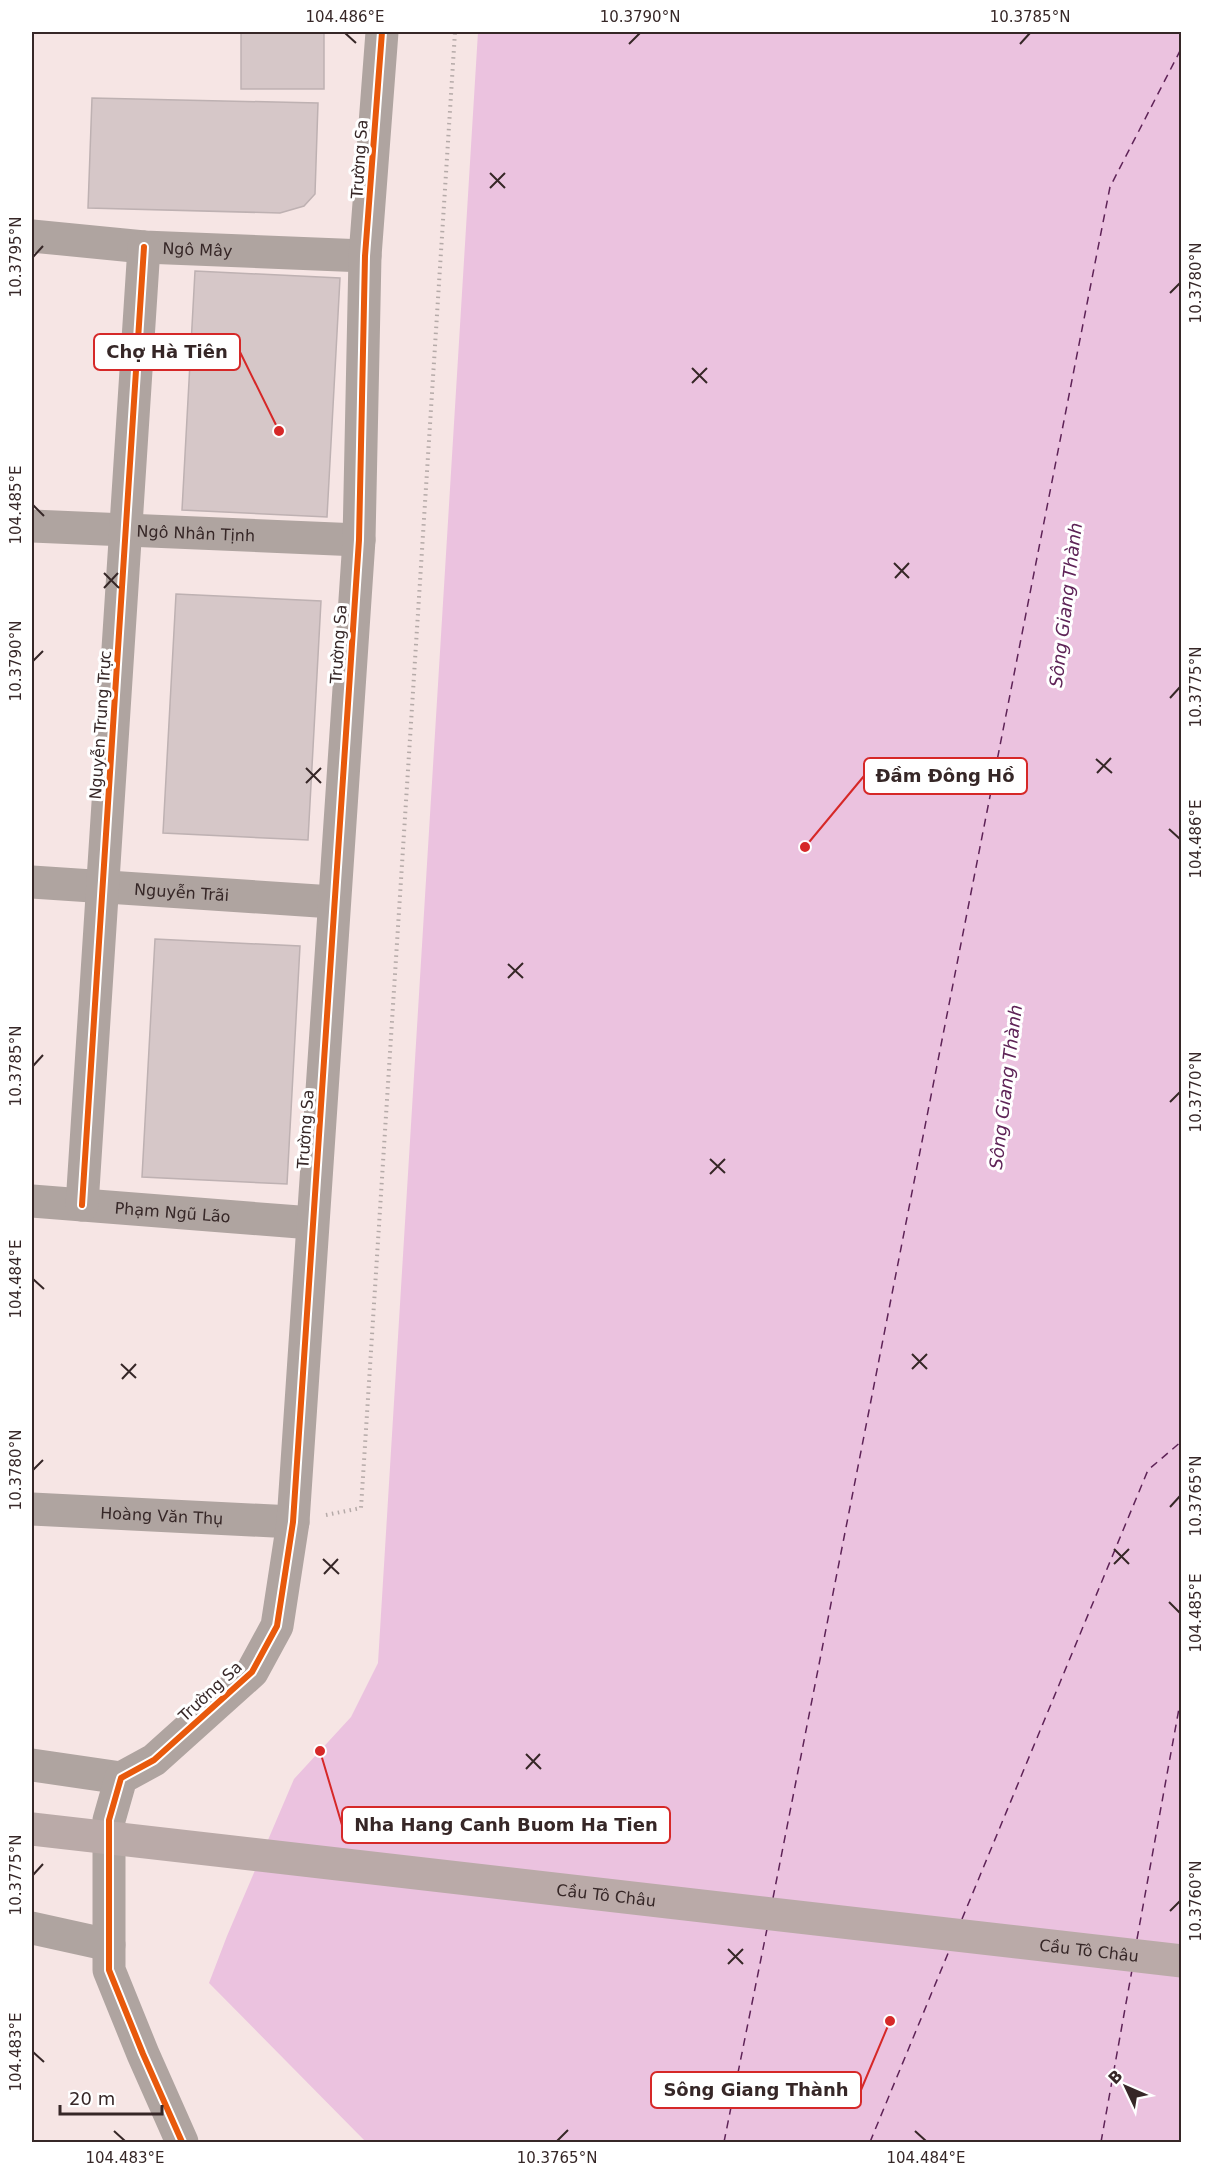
<svg xmlns="http://www.w3.org/2000/svg" width="1213" height="2174" font-family="'DejaVu Sans',sans-serif">
  <style>
    .water { fill: #ebc2df }
    .lines { fill: none; stroke-linecap: round; stroke-linejoin: round }
    .ferry { stroke: #5e2357; stroke-width: 1.5; stroke-dasharray: 8 6; stroke-linecap: butt }
    .building { fill: #d6c7c8; stroke: #beb1b2; stroke-width: 1.5 }
    .path { stroke: #b5aaa8; stroke-width: 4; stroke-dasharray: 1.5 4.5; stroke-linecap: butt }
    .minor { stroke: #afa4a0; stroke-width: 33 }
    .highway-bridge { stroke: #baaaa8; stroke-width: 33 }
    .cycleway-casing { stroke: #fff; stroke-width: 10 }
    .cycleway { stroke: #e8590c; stroke-width: 6 }
    .ticks { fill: none; stroke: #362727; stroke-width: 2 }
    .labels { text-anchor: middle; stroke-width: 6; stroke-linejoin: round; paint-order: stroke }
    .street-label { font-size: 16px; fill: #362727; stroke: #fff }
    .water-label { font-size: 18px; font-style: italic; fill: #5e2357; stroke: #fff }
    .leader { fill: none; stroke: #d62828; stroke-width: 2 }
    .callout-dot { fill: #d62828; stroke: #fff; stroke-width: 2 }
    .callout { fill: #fff; stroke: #d62828; stroke-width: 2 }
    .callout-label { font-size: 18px; text-anchor: middle; font-weight: bold; fill: #362727 }
    .neatline { fill: none; stroke: #362727; stroke-width: 2 }
    .ticks-label { font-size: 15px; text-anchor: middle; fill: #362727 }
  </style>
  <rect width="100%" height="100%" fill="#f6e5e4"/>
  <polygon class="water" points="478,32 1181,32 1181,2142 366,2142 209,1983 227,1936 294,1779 351,1717 378,1663"/>
  <g class="lines">
    <g class="ferry">
      <polyline points="773,1898 1110,187 1182,47"/>
      <polyline points="962,1919 1148,1470 1182,1441"/>
      <polyline points="1137,1939 1182,1692"/>
      <polyline points="724,2142 767,1929"/>
      <polyline points="870,2142 949,1951"/>
      <polyline points="1101,2142 1132,1970"/>
    </g>
  </g>
  <g class="building">
    <rect x="241" y="32" width="83" height="57"/>
    <polygon points="92,98 318,103 315,194 304,206 280,213 88,208"/>
    <polygon points="195,271 340,278 327,517 182,510"/>
    <polygon points="176,594 321,601 308,840 163,833"/>
    <polygon points="155,939 300,946 287,1184 142,1177"/>
  </g>
  <g class="lines">
    <polyline class="path" points="326,1515 361,1508 455,32"/>
    <g class="minor">
      <path id="s1" d="M32,236L144,247L365,256"/>
      <path id="s2" d="M32,526L359,540"/>
      <path id="s3" d="M32,882L333,902"/>
      <path id="s4" d="M32,1201L312,1223"/>
      <polyline points="82,1205 144,247"/>
      <path id="s5" d="M32,1509L293,1522"/>
      <polyline points="32,1765 121,1778"/>
      <polyline points="32,1928 109,1945"/>
      <polyline points="182,2142 143,2054 109,1970 109,1820 121,1778 154,1760 252,1672 277,1626 293,1522 359,540 365,256 382,32"/>
    </g>
    <path class="highway-bridge" id="s6" d="M32,1829L1182,1961"/>
    <g class="cycleway-casing">
      <g id="cycleway">
        <polyline points="82,1205 144,247"/>
        <polyline points="182,2142 143,2054 109,1970 109,1820 121,1778 154,1760 252,1672 277,1626 293,1522 359,540 365,256 382,32"/>
      </g>
    </g>
    <use href="#cycleway" class="cycleway"/>
  </g>
  <path class="ticks" d="M345,33L356,43M629,44L640,33M1020,44L1030,33M490,173L505,188M490,188L505,173M33,257L43,246M1170,293L1180,283M692,368L707,383M692,383L707,368M33,505L44,516M894,563L909,578M104,573L119,588M895,578L909,563M104,588L118,573M33,661L43,651M1170,698L1180,687M1096,759L1112,773M306,768L321,783M1097,773L1111,758M306,783L321,768M1169,829L1180,839M508,964L523,978M508,978L523,963M33,1066L43,1055M1170,1102L1180,1092M710,1159L725,1173M710,1174L725,1159M33,1279L44,1289M912,1354L927,1369M121,1364L136,1378M912,1369L927,1354M122,1379L136,1364M33,1470L43,1460M1170,1507L1180,1496M1114,1549L1129,1564M323,1559L339,1574M1114,1564L1129,1549M324,1574L338,1559M1169,1602L1180,1613M526,1754L541,1769M526,1769L540,1754M33,1875L43,1864M1170,1911L1180,1901M728,1949L743,1964M728,1964L743,1949M33,2052L44,2062M114,2131L125,2141M915,2131L926,2141M557,2141L568,2130"/>
  <g class="labels">
    <g class="street-label">
      <text transform="translate(359 159) rotate(-86)" y="6">Trường Sa</text>
      <text dy="6" stroke="none"><textPath href="#s1" startOffset="166">Ngô Mây</textPath></text>
      <text dy="6" stroke="none"><textPath href="#s2" startOffset="164">Ngô Nhân Tịnh</textPath></text>
      <text transform="translate(338 644) rotate(-86)" y="6">Trường Sa</text>
      <text transform="translate(100 725) rotate(-86)" y="6">Nguyễn Trung Trực</text>
      <text dy="6" stroke="none"><textPath href="#s3" startOffset="150">Nguyễn Trãi</textPath></text>
      <text transform="translate(305 1129) rotate(-86)" y="6">Trường Sa</text>
      <text dy="6" stroke="none"><textPath href="#s4" startOffset="141">Phạm Ngũ Lão</textPath></text>
      <text dy="6" stroke="none"><textPath href="#s5" startOffset="130">Hoàng Văn Thụ</textPath></text>
      <text transform="translate(210 1691) rotate(-43)" y="6">Trường Sa</text>
      <text dy="6" stroke="none"><textPath href="#s6" startOffset="578">Cầu Tô Châu</textPath></text>
      <text dy="6" stroke="none"><textPath href="#s6" startOffset="1064">Cầu Tô Châu</textPath></text>
    </g>
    <g class="water-label">
      <text transform="translate(1066 605) rotate(-83)" y="6">Sông Giang Thành</text>
      <text transform="translate(1006 1087) rotate(-83)" y="6">Sông Giang Thành</text>
    </g>
  </g>
  <path class="leader" d="M279 431L240 352M805 847L864 776M320 1751L342 1825M890 2021L861 2090"/>
  <g class="callout-dot">
    <circle cx="279" cy="431" r="6"/>
    <circle cx="805" cy="847" r="6"/>
    <circle cx="320" cy="1751" r="6"/>
    <circle cx="890" cy="2021" r="6"/>
  </g>
  <g class="callout">
    <rect x="94" y="334" width="146" height="36" rx="6"/>
    <rect x="864" y="758" width="163" height="36" rx="6"/>
    <rect x="342" y="1807" width="328" height="36" rx="6"/>
    <rect x="651" y="2072" width="210" height="36" rx="6"/>
  </g>
  <g class="callout-label">
    <text x="167" y="358">Chợ Hà Tiên</text>
    <text x="945" y="782">Đầm Đông Hồ</text>
    <text x="506" y="1831">Nha Hang Canh Buom Ha Tien</text>
    <text x="756" y="2096">Sông Giang Thành</text>
  </g>
  <rect width="1213" height="2174" fill="none" stroke="#ffffff" stroke-width="66"/>
  <g transform="translate(1126 2087) rotate(314)" stroke="#ffffff" stroke-width="4.5" paint-order="stroke">
  <path d="M0-4.5L10 22L0 15L-10 22Z" fill="#362727"/>
  <text y="-9" font-size="16" font-weight="bold" text-anchor="middle" fill="#362727">B</text>
  </g>
  <path d="M60 2105v9h102v-9" fill="none" stroke="#362727" stroke-width="3"/>
  <text x="69" y="2105" font-size="18" fill="#362727" stroke="#ffffff" stroke-width="4.5" paint-order="stroke">20 m</text>
  <rect x="33" y="33" width="1147" height="2108" class="neatline"/>
  <g class="ticks-label">
    <text x="345" y="22">104.486°E</text>
    <text x="640" y="22">10.3790°N</text>
    <text x="1030" y="22">10.3785°N</text>
    <text transform="translate(16 257) rotate(-90)" y="5">10.3795°N</text>
    <text transform="translate(1196 283) rotate(-90)" y="5">10.3780°N</text>
    <text transform="translate(16 505) rotate(-90)" y="5">104.485°E</text>
    <text transform="translate(16 661) rotate(-90)" y="5">10.3790°N</text>
    <text transform="translate(1196 687) rotate(-90)" y="5">10.3775°N</text>
    <text transform="translate(1196 839) rotate(-90)" y="5">104.486°E</text>
    <text transform="translate(16 1066) rotate(-90)" y="5">10.3785°N</text>
    <text transform="translate(1196 1092) rotate(-90)" y="5">10.3770°N</text>
    <text transform="translate(16 1279) rotate(-90)" y="5">104.484°E</text>
    <text transform="translate(16 1470) rotate(-90)" y="5">10.3780°N</text>
    <text transform="translate(1196 1496) rotate(-90)" y="5">10.3765°N</text>
    <text transform="translate(1196 1613) rotate(-90)" y="5">104.485°E</text>
    <text transform="translate(16 1875) rotate(-90)" y="5">10.3775°N</text>
    <text transform="translate(1196 1901) rotate(-90)" y="5">10.3760°N</text>
    <text transform="translate(16 2052) rotate(-90)" y="5">104.483°E</text>
    <text x="125" y="2163">104.483°E</text>
    <text x="557" y="2163">10.3765°N</text>
    <text x="926" y="2163">104.484°E</text>
  </g>
</svg>
